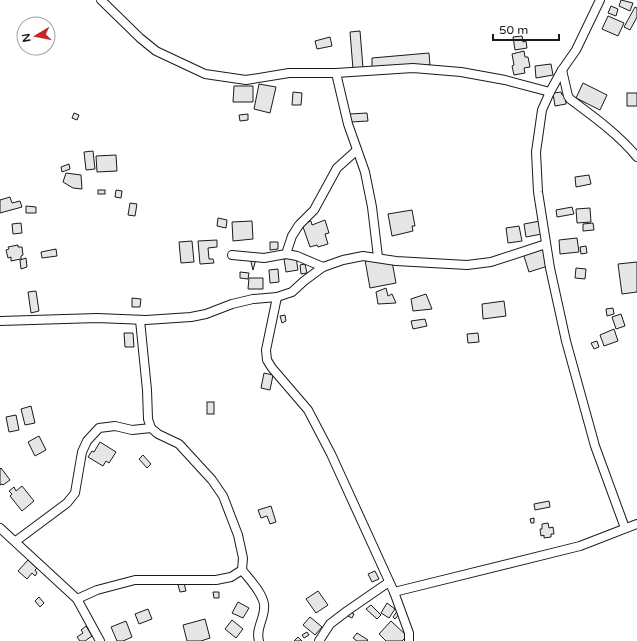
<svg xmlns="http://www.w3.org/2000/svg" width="637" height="641" font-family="'Varela Round',sans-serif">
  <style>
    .building { fill: #e6e6e6; stroke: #1a1a1a }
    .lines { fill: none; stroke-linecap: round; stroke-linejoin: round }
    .minor-casing { stroke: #1a1a1a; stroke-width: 10 }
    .minor { stroke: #fff; stroke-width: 8 }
  </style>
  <rect width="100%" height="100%" fill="#fff"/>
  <g class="building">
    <polygon points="621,0 633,3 630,11 619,6"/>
    <polygon points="611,6 618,9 616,16 608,13"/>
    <polygon points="635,7 637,8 637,17 630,30 624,27"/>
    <polygon points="608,16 624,23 618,36 602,29"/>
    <polygon points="360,31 363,68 353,69 350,32"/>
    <polygon points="522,36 523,42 526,41 527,48 515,50 513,37"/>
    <polygon points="330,37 332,46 317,49 315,41"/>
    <polygon points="524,51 525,57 528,57 530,67 524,68 525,73 514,75 512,66 514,65 512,54"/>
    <polygon points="429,53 430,65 372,69 372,58"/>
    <polygon points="551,64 553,75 536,78 535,66"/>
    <polygon points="583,83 607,95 600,110 576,98"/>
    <polygon points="259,84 276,87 270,113 254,109"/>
    <polygon points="234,86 253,86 253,102 233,102"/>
    <polygon points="293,92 302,93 301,105 292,105"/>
    <polygon points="561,92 562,95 565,95 566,104 555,106 553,93"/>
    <rect x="627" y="93" width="10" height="13"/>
    <polygon points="74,113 79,115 77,120 72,118"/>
    <polygon points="367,113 368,121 351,122 350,114"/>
    <polygon points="248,114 248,120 240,121 239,115"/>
    <polygon points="93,151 95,169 86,170 84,152"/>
    <polygon points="116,155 117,171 97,172 96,156"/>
    <polygon points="69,164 70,169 62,172 61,167"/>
    <polygon points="66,173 81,175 82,189 73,188 63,182"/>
    <polygon points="589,175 591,184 576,187 575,177"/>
    <rect x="98" y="190" width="7" height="4"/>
    <polygon points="116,190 122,191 121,198 115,197"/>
    <polygon points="10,197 12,203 20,201 22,207 0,213 0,200"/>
    <polygon points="130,203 137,204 135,216 128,215"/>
    <polygon points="26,206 36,207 36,213 26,213"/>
    <polygon points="572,207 574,214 557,217 556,210"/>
    <polygon points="590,208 591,222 577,223 576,209"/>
    <polygon points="412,210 415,226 412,226 413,231 392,236 388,214"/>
    <polygon points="218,218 227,220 226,228 217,226"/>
    <polygon points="325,220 329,233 325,234 328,244 318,247 317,245 310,247 302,224 311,221 312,225"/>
    <polygon points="252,221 253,239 233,241 232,222"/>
    <polygon points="540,221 542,234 526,237 524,224"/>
    <polygon points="21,223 22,233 13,234 12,224"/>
    <polygon points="593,223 594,230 583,231 583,224"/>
    <polygon points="519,226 522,241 508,243 506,228"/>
    <polygon points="577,238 579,252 560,254 559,240"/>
    <polygon points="217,240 217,247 208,248 209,259 213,259 214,263 200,264 198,241"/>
    <polygon points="192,241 194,262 181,263 179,242"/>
    <polygon points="270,242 278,242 278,249 270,250"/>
    <polygon points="18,245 18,247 22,247 23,255 21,256 21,259 11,261 11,257 8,258 6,250 9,249 8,247"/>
    <polygon points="586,246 587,253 581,254 580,247"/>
    <polygon points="542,247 548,266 529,272 523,253"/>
    <polygon points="56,249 57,256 42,258 41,252"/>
    <polygon points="391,256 396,283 370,288 365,260"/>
    <polygon points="296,257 298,270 286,272 284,259"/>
    <polygon points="26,258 27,267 21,269 20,260"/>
    <polygon points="250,258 256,259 253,270"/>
    <polygon points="637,262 637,292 622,294 618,264"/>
    <polygon points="305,264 307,273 301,274 300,265"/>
    <polygon points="576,268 586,269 585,279 575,278"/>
    <polygon points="278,269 279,282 270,283 269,270"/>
    <polygon points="240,272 249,273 248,279 240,278"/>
    <polygon points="249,278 263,278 263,289 248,289"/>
    <polygon points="386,288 388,296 392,294 396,303 378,304 376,292"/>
    <polygon points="36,291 39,311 31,313 28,292"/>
    <polygon points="426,294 432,309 413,311 411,299"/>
    <polygon points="132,298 141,299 140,307 132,307"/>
    <polygon points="504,301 506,316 483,319 482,304"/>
    <polygon points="613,308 614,314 607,316 606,309"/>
    <polygon points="621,314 625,326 616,329 612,317"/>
    <polygon points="285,315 286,321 282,323 280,316"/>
    <polygon points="425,319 427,326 413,329 411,321"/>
    <polygon points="614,329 618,341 604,346 600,335"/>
    <polygon points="124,333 133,333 134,347 125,347"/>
    <polygon points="478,333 479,342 468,343 467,334"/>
    <polygon points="597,341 599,347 594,349 591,343"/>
    <polygon points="264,373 273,375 270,390 261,388"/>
    <rect x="207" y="402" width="7" height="12"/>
    <polygon points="31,406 35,423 25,425 21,409"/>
    <polygon points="16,415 19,430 9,432 6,417"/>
    <polygon points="39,436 46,450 35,456 28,442"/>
    <polygon points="100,442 116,452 109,463 106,461 103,466 88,457 92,451 94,452"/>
    <polygon points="143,455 151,464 147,468 139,459"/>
    <polygon points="1,468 10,480 3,485 2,484 0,485 0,469"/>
    <polygon points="22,486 34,501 22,511 10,496 12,494 9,491 14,487 16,491"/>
    <polygon points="549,501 550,507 535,510 534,504"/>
    <polygon points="271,506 276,522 270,524 267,516 261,518 258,510"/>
    <polygon points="534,518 534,523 531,523 530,519"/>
    <polygon points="548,523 549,528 553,527 554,534 551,534 551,537 544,538 544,535 541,536 540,529 542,529 542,524"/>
    <polygon points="28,560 37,568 35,570 37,573 35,576 32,573 27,579 18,571"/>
    <polygon points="375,571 379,579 372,582 368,574"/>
    <polygon points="184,583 186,591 180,592 178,585"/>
    <polygon points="318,591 328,605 316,613 306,599"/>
    <polygon points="213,592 219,592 219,598 214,598"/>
    <polygon points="39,597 44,603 40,607 35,601"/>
    <polygon points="238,602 249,608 243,618 232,613"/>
    <polygon points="387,603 395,609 389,618 381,613"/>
    <polygon points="371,605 381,615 377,619 366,609"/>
    <polygon points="148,609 152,619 139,624 135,614"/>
    <polygon points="398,610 401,612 395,619 393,617"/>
    <polygon points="350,612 354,614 352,618 348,616"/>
    <polygon points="310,617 322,627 315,635 303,625"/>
    <polygon points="205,619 210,638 201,641 187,641 183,625"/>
    <polygon points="232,620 243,629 236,638 225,629"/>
    <polygon points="126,621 132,637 123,641 117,641 111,627"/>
    <polygon points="391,621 407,636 402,641 386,641 379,634"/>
    <polygon points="86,626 92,636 85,641 80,641 77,637 83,633 81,630"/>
    <polygon points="307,632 309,635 304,638 302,635"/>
    <polygon points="357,633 368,640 367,641 357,641 353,638"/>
    <polygon points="298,637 302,641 294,641"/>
  </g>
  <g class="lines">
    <g class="minor-casing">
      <g id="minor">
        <polyline points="101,0 140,38 156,51 205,74 246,80 289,73 336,73 413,68 461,72 505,80 550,92"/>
        <polyline points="600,0 576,50 562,70 550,92 542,110 536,152 538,192 550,268 566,341 595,446 625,528"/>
        <path d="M562,70L568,96L570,99C594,117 618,134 637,157"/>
        <polyline points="336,73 348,124 365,172 372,207 378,257"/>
        <polyline points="286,254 292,236 299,225 314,210 337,168 357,150"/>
        <polyline points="232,255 264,258 286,254 297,256 323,267"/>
        <polyline points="277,297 266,350 267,360 272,368 308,410 331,454 394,592 409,633 409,641"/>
        <polyline points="0,321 97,318 146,320 191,317 206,314 232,304 253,299 277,297 292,292 304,281 323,267 343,260 363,256 396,261 467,265 491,262 546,244"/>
        <polyline points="0,528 77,599 100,641"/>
        <polyline points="16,541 67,503 75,493 82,452 87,441 99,428 115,426 132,430 151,428"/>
        <path d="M242,570C249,579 262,592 264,604C266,617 255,628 259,641"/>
        <polyline points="394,592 580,546 637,524"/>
        <polyline points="77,599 97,590 135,580 216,580 231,577 242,570 243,558 238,535 223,496 212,480 179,444 158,434 151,428 148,419 147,390 140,320"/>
        <polyline points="319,641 330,624 347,611 389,582"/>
      </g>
    </g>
    <use href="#minor" class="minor"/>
  </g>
  <g transform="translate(36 36) rotate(260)"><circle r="19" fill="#ffffff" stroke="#a3a3a3"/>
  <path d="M0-3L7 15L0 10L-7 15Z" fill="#c62828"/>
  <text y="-6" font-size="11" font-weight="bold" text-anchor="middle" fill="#1a1a1a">N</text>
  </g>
  <path d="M493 34v6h66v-6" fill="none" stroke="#1a1a1a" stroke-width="2"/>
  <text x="499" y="34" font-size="12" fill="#1a1a1a" stroke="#ffffff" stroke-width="3" paint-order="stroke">50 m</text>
</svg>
